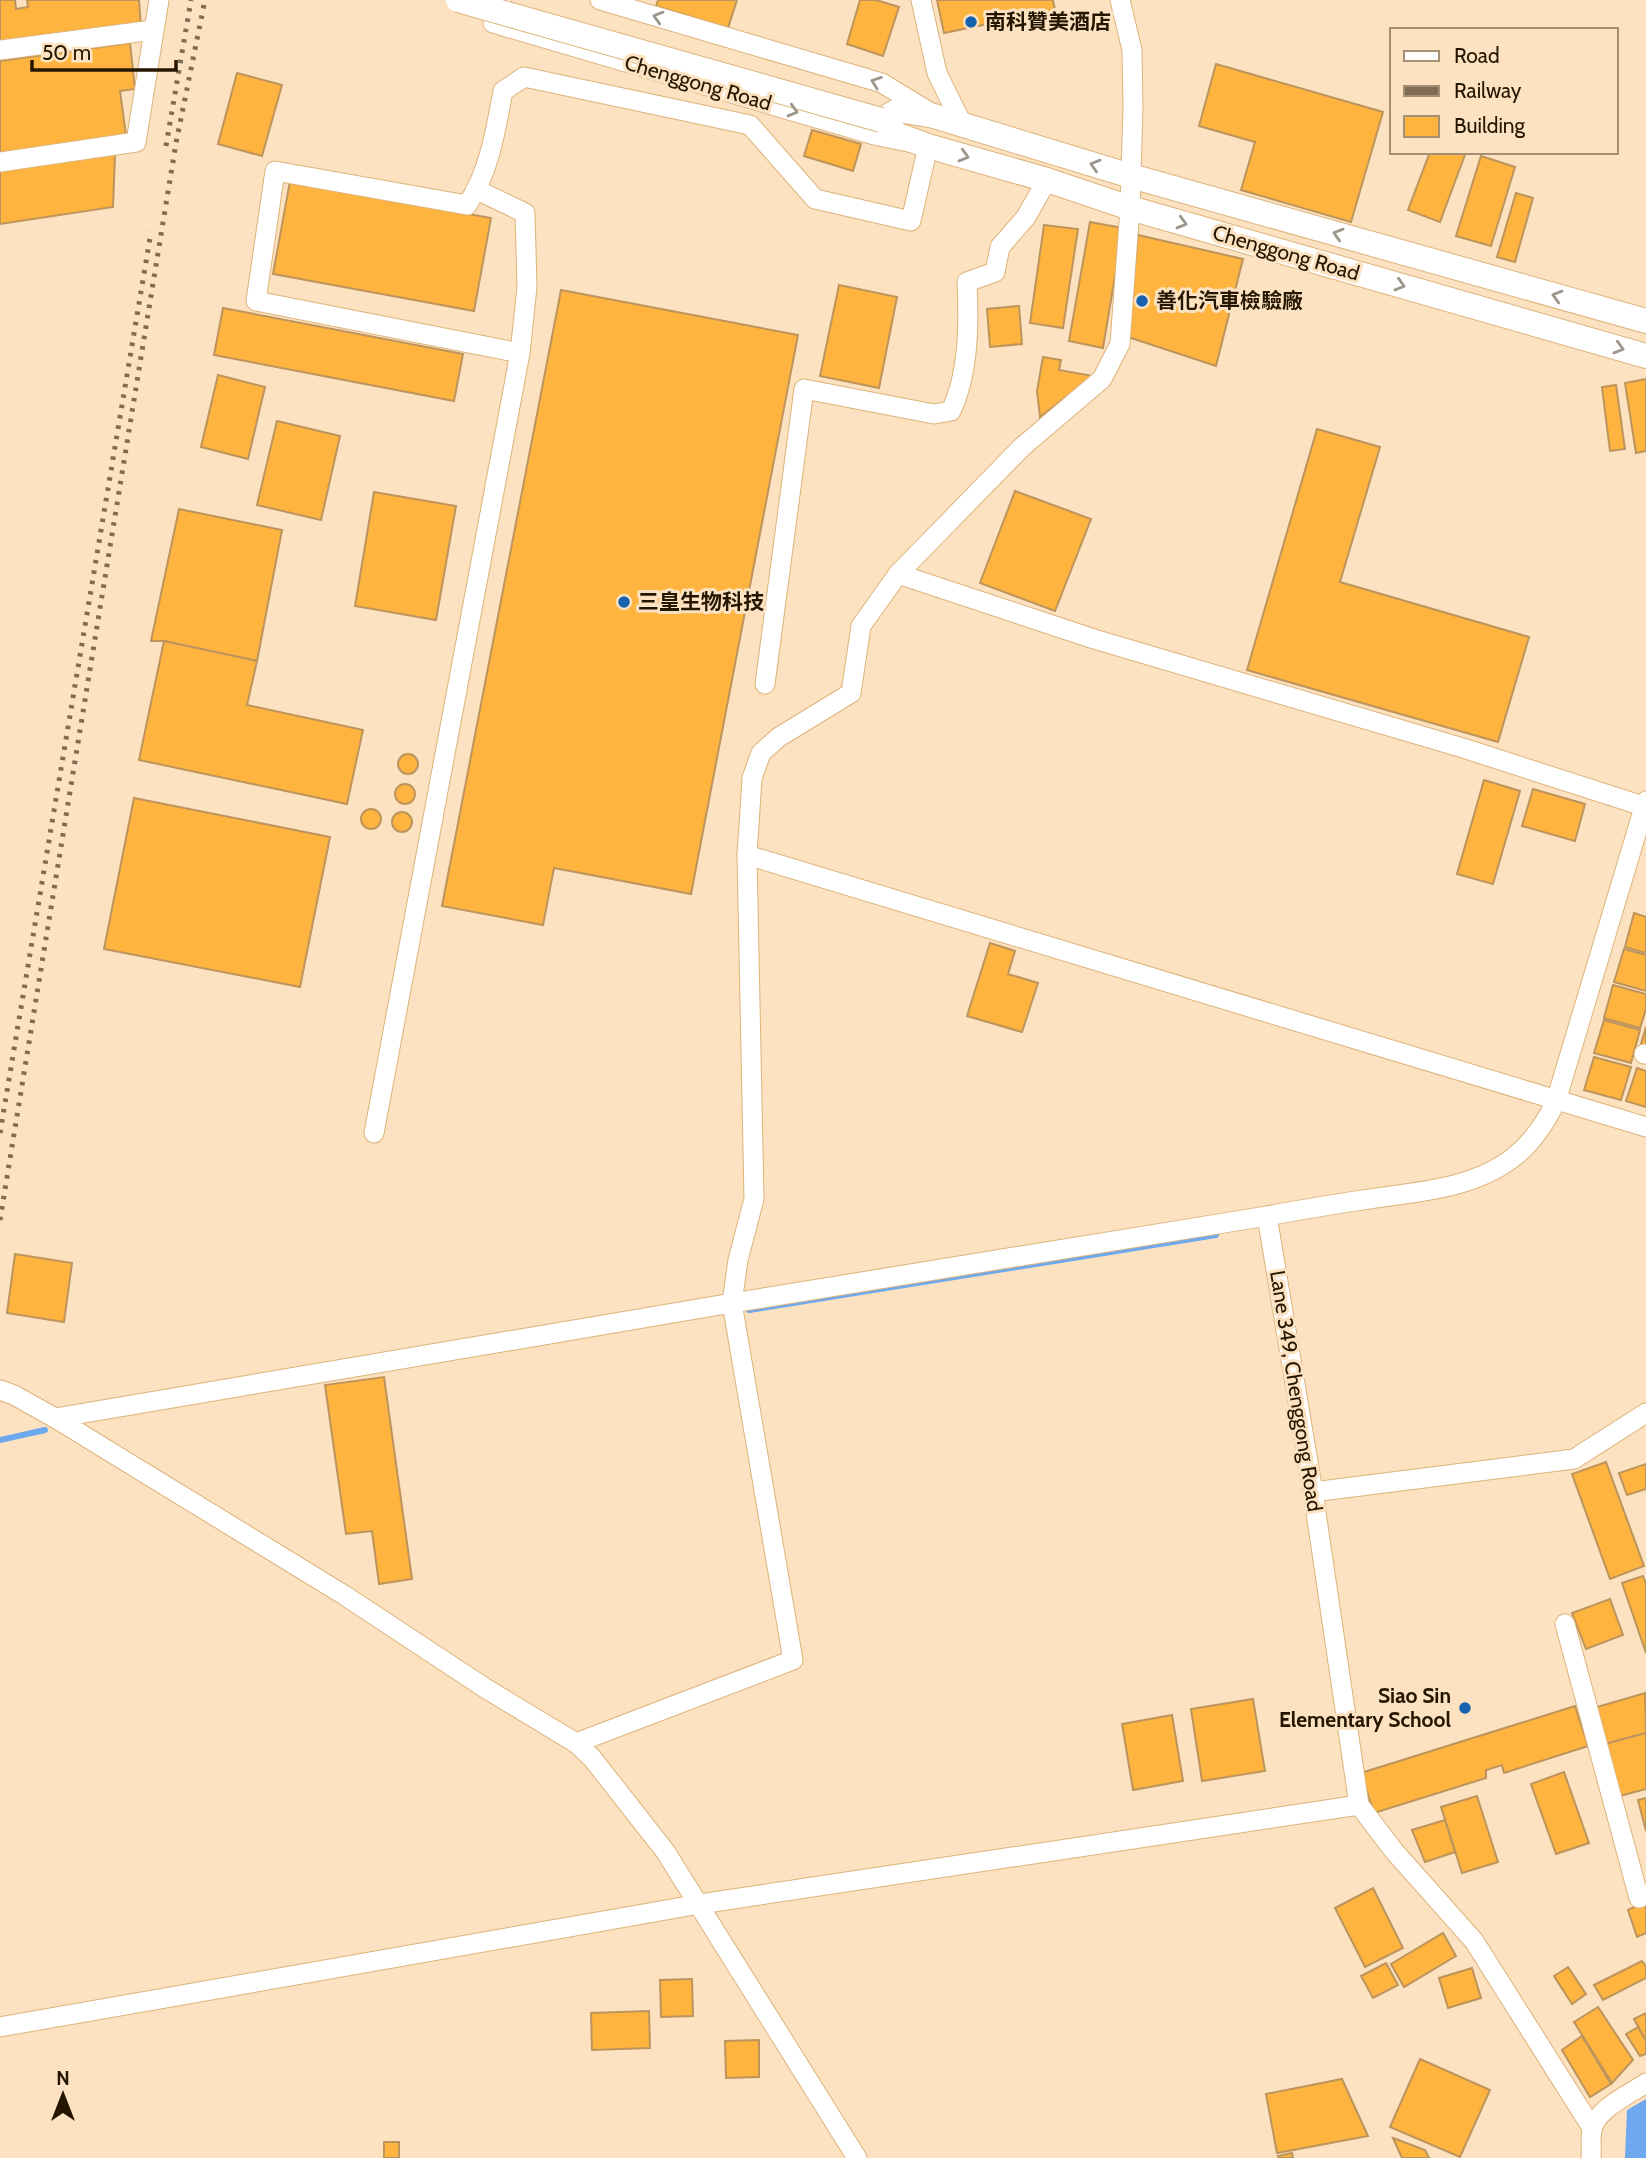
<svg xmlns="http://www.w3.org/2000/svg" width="1646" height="2158" font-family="Cabin,'Noto Sans TC',sans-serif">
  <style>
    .water { fill: #6ea9f0 }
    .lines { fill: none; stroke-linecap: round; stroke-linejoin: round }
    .stream { stroke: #6ea9f0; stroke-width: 6 }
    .building { fill: #feb43f; stroke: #bd945c; stroke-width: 2 }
    .minor-casing { stroke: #ddb37a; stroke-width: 21 }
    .major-casing { stroke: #ddb37a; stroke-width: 26 }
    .minor { stroke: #fff; stroke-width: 19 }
    .major { stroke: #fff; stroke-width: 24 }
    .rail { stroke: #806c52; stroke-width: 5; stroke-dasharray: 3.5 7; stroke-linecap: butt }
    .major-bridge-casing { stroke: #ddb37a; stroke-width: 26; stroke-linecap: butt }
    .major-bridge { stroke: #fff; stroke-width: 24 }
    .oneway { stroke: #9d968d }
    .poi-dot { fill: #1661b0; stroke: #fce2c0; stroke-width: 2.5 }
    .labels { text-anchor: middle; stroke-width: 6; stroke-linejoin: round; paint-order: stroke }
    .poi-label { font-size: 21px; font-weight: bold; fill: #251601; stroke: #fce2c0; text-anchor: start }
    .street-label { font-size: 21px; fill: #251601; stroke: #fce2c0 }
  </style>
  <rect width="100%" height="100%" fill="#fce2c0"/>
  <polygon class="water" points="1646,2099 1646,2158 1625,2158 1627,2110"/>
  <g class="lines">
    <g class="stream">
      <polyline points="749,1310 1216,1235"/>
      <polyline points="0,1440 45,1430"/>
    </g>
  </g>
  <g class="building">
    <polygon points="0,0 15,0 16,9 28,7 27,0 139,0 141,27 0,45"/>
    <polygon points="658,0 737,0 728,28 656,6"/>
    <polygon points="860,0 876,0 899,7 883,56 847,44"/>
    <polygon points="937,0 1053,0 1055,10 944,33"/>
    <polygon points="130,43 135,89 120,91 126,135 0,153 0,61"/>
    <polygon points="1216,64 1383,112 1351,222 1241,190 1255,142 1199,126"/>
    <polygon points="237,73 282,85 262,156 218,144"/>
    <polygon points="812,130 861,144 853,171 804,156"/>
    <polygon points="1430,152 1466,152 1440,222 1408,210"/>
    <polygon points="115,154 113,207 0,224 0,171"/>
    <polygon points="1481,156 1515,167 1491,246 1456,236"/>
    <polygon points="290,181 491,218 474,311 273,274"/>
    <polygon points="1516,193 1533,198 1515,262 1497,257"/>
    <polygon points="1090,222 1123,228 1103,348 1069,341"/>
    <polygon points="1044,225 1078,229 1063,328 1030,323"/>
    <polygon points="1138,235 1243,259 1216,366 1128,337"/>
    <polygon points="839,285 897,297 879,388 820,376"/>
    <polygon points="561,290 798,335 691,894 554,868 543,925 442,906"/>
    <polygon points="1019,306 1022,344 990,347 987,309"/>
    <polygon points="223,308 463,354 454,401 214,355"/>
    <polygon points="1043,357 1061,360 1059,370 1093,376 1040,417 1037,391"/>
    <polygon points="218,375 265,387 248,459 201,447"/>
    <polygon points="1646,379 1646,451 1636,453 1625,383"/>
    <polygon points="1616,385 1625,449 1610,451 1602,387"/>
    <polygon points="277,421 340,436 321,520 257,505"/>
    <polygon points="1317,429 1380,447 1340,582 1529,637 1498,742 1247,670"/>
    <polygon points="1015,491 1091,519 1055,611 980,583"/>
    <polygon points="374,492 456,506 436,620 355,606"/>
    <polygon points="179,509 282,530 257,661 164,641 151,641"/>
    <polygon points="164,641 257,661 247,705 363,730 347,804 139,760"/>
    <circle cx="408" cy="764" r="10"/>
    <polygon points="1484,780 1520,791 1493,884 1457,874"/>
    <circle cx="405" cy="794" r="10"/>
    <polygon points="1533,789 1585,804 1575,841 1522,826"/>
    <polygon points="134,798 330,837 300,987 104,949"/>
    <circle cx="371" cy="819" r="10"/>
    <circle cx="402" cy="822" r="10"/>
    <polygon points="1634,913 1646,917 1646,953 1625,947"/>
    <polygon points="990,943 1015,951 1008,974 1038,983 1022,1032 967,1016"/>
    <polygon points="1624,949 1646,955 1646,991 1614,982"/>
    <polygon points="1613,985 1646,994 1646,1009 1640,1028 1604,1018"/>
    <polygon points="1604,1020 1640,1030 1631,1063 1594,1053"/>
    <polygon points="1646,1027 1646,1046 1641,1044"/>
    <polygon points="1594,1057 1631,1067 1621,1100 1584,1090"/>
    <polygon points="1637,1068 1646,1071 1646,1107 1626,1101"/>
    <polygon points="15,1254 72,1263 64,1322 7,1313"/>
    <polygon points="384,1377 412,1579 379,1584 372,1531 346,1534 325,1385"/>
    <polygon points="1606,1462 1644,1566 1610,1579 1572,1474"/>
    <polygon points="1646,1464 1646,1489 1627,1495 1619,1473"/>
    <polygon points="1643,1576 1646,1584 1646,1653 1622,1583"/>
    <polygon points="1610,1599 1623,1635 1586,1649 1572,1613"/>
    <polygon points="1645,1693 1646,1733 1605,1744 1594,1708"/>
    <polygon points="1253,1699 1265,1771 1202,1781 1191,1709"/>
    <polygon points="1575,1706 1588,1746 1504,1773 1502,1765 1486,1770 1486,1778 1374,1813 1361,1773"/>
    <polygon points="1172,1715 1183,1781 1133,1790 1122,1724"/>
    <polygon points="1646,1733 1646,1789 1620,1796 1605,1744"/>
    <polygon points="1564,1772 1589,1843 1556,1854 1531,1784"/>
    <polygon points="1477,1796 1498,1862 1462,1873 1441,1807"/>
    <polygon points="1646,1798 1646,1831 1638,1800"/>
    <polygon points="1445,1820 1455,1852 1425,1862 1412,1830"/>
    <polygon points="1373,1888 1403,1948 1365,1967 1335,1908"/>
    <polygon points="1646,1901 1646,1933 1637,1937 1628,1910"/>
    <polygon points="1443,1933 1456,1956 1404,1987 1391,1964"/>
    <polygon points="1642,1961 1646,1966 1646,1978 1603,2000 1594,1985"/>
    <polygon points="1386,1963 1398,1985 1373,1998 1361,1976"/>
    <polygon points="1568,1967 1586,1994 1572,2004 1554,1976"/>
    <polygon points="1472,1968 1481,1998 1448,2008 1439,1978"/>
    <polygon points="692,1979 693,2016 661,2017 660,1980"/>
    <polygon points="1598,2007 1633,2060 1612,2083 1574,2022"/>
    <polygon points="649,2011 650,2048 592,2050 591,2013"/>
    <polygon points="1646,2013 1646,2041 1634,2019"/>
    <polygon points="1638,2027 1646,2041 1646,2054 1640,2056 1626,2034"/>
    <polygon points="1582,2036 1611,2084 1590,2097 1562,2050"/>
    <polygon points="759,2040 759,2077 726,2078 725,2041"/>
    <polygon points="1420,2059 1490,2090 1460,2157 1390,2127"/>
    <polygon points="1342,2079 1368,2136 1277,2153 1266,2094"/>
    <polygon points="1393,2138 1425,2150 1429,2158 1402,2158"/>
    <rect x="384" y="2142" width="15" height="16"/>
    <polygon points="1292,2153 1293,2158 1279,2158 1278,2156"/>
  </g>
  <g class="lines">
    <g class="minor-casing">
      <g id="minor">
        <path d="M501,0L493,23L874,135L928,146L911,221L815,199L750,125L524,77L503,91C496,129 489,173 467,205L275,171L256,301L520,353"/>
        <polyline points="600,0 882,83 931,113"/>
        <polyline points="921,0 937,73 962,124"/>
        <polyline points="0,50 153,30"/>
        <polyline points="0,162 136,142 159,0"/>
        <polyline points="898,574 1094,639 1463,748 1646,807"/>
        <path d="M765,684L804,389L934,414L951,411C969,373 969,324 967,282L995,272L1000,247L1026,217L1047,180"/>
        <polyline points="747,855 1646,1127"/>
        <polyline points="1644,1054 1646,1054"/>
        <polyline points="374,1133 520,353 527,287 525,213 477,190"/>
        <polyline points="0,1390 14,1395 55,1418 344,1595 485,1688 576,1743 592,1758 665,1851 857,2158"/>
        <polyline points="55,1418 732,1303 1267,1216"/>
        <polyline points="1313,1492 1574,1459 1646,1413"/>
        <polyline points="1565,1624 1639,1898 1646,1894"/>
        <polyline points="576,1743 793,1660 732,1303 738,1260 754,1199 747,855 752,778 761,753 779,737 851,693 861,626 898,574 1022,447 1102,379 1120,344 1130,208 1133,107 1132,50 1120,0"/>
        <polyline points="0,2027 700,1904 1359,1805"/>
        <path d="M1592,2128L1474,1941L1394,1851L1359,1805L1313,1492L1267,1216C1298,1210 1330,1205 1362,1200C1412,1192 1474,1190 1515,1156C1534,1141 1546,1122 1556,1101L1646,801"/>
        <path d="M1591,2158C1592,2149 1590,2139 1592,2130C1596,2109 1630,2094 1646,2083"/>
      </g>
    </g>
    <g class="major-casing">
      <polyline id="major" points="1646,321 1131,176 934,116 899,110 881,120 898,135 928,146 1047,180 1130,208 1646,356"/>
    </g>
    <use href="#minor" class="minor"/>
    <use href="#major" class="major"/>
    <g class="rail">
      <polyline points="166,146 191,0"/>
      <polyline points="0,1133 151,232"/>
      <polyline points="0,1220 176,143 205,0"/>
    </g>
    <g class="major-bridge-casing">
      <polyline id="major-bridge" points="458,0 881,120"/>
    </g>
    <use href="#major-bridge" class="major-bridge"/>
  </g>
  <defs><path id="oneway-chevron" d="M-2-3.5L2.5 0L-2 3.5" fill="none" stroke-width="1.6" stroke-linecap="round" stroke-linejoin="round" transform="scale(1.75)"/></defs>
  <g class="oneway">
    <use href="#oneway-chevron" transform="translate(658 17) rotate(-164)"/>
    <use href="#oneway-chevron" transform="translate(876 82) rotate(-160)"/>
    <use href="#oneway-chevron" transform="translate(793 111) rotate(16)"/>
    <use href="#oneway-chevron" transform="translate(964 156) rotate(16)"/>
    <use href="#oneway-chevron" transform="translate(1095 165) rotate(-163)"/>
    <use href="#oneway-chevron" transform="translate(1182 223) rotate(16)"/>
    <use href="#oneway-chevron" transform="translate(1338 234) rotate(-164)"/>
    <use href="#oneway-chevron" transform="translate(1400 285) rotate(16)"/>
    <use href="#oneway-chevron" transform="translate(1557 296) rotate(-164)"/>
    <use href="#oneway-chevron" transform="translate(1619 348) rotate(16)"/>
  </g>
  <g class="poi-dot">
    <circle cx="971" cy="22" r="7"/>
    <circle cx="1142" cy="301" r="7"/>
    <circle cx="624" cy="602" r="7"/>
    <circle cx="1465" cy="1708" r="7"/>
  </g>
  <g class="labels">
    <g class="poi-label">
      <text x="985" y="29">南科贊美酒店</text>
      <text x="1156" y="308">善化汽車檢驗廠</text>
      <text x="638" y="609">三皇生物科技</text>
      <text x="1451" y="1703" text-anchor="end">Siao Sin<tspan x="1451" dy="24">Elementary School</tspan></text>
    </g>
    <g class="street-label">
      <text transform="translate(698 83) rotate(16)" y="7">Chenggong Road</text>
      <text transform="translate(1286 253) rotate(16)" y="7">Chenggong Road</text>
      <text transform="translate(1296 1391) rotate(81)" y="7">Lane 349, Chenggong Road</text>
    </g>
  </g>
  <rect x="1390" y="28" width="228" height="126" fill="#fce2c0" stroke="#a69074" stroke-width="2"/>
  <rect x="1404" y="51" width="35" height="10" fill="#ffffff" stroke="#a69074" stroke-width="2"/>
  <text x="1454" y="63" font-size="21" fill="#251601">Road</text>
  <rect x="1404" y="86" width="35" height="10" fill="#806c52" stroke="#a69074" stroke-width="2"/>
  <text x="1454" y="98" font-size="21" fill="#251601">Railway</text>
  <rect x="1404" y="116" width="35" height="21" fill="#feb43f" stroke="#a69074" stroke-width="2"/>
  <text x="1454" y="133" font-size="21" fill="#251601">Building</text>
  <g transform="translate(63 2095)" stroke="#fce2c0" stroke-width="5" paint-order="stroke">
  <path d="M0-5L12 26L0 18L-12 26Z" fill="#251601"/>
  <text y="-10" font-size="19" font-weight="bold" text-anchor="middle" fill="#251601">N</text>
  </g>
  <path d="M32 60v10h144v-10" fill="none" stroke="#251601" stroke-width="3.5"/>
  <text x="42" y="60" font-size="21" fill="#251601" stroke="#fce2c0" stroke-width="5" paint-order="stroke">50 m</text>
</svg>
